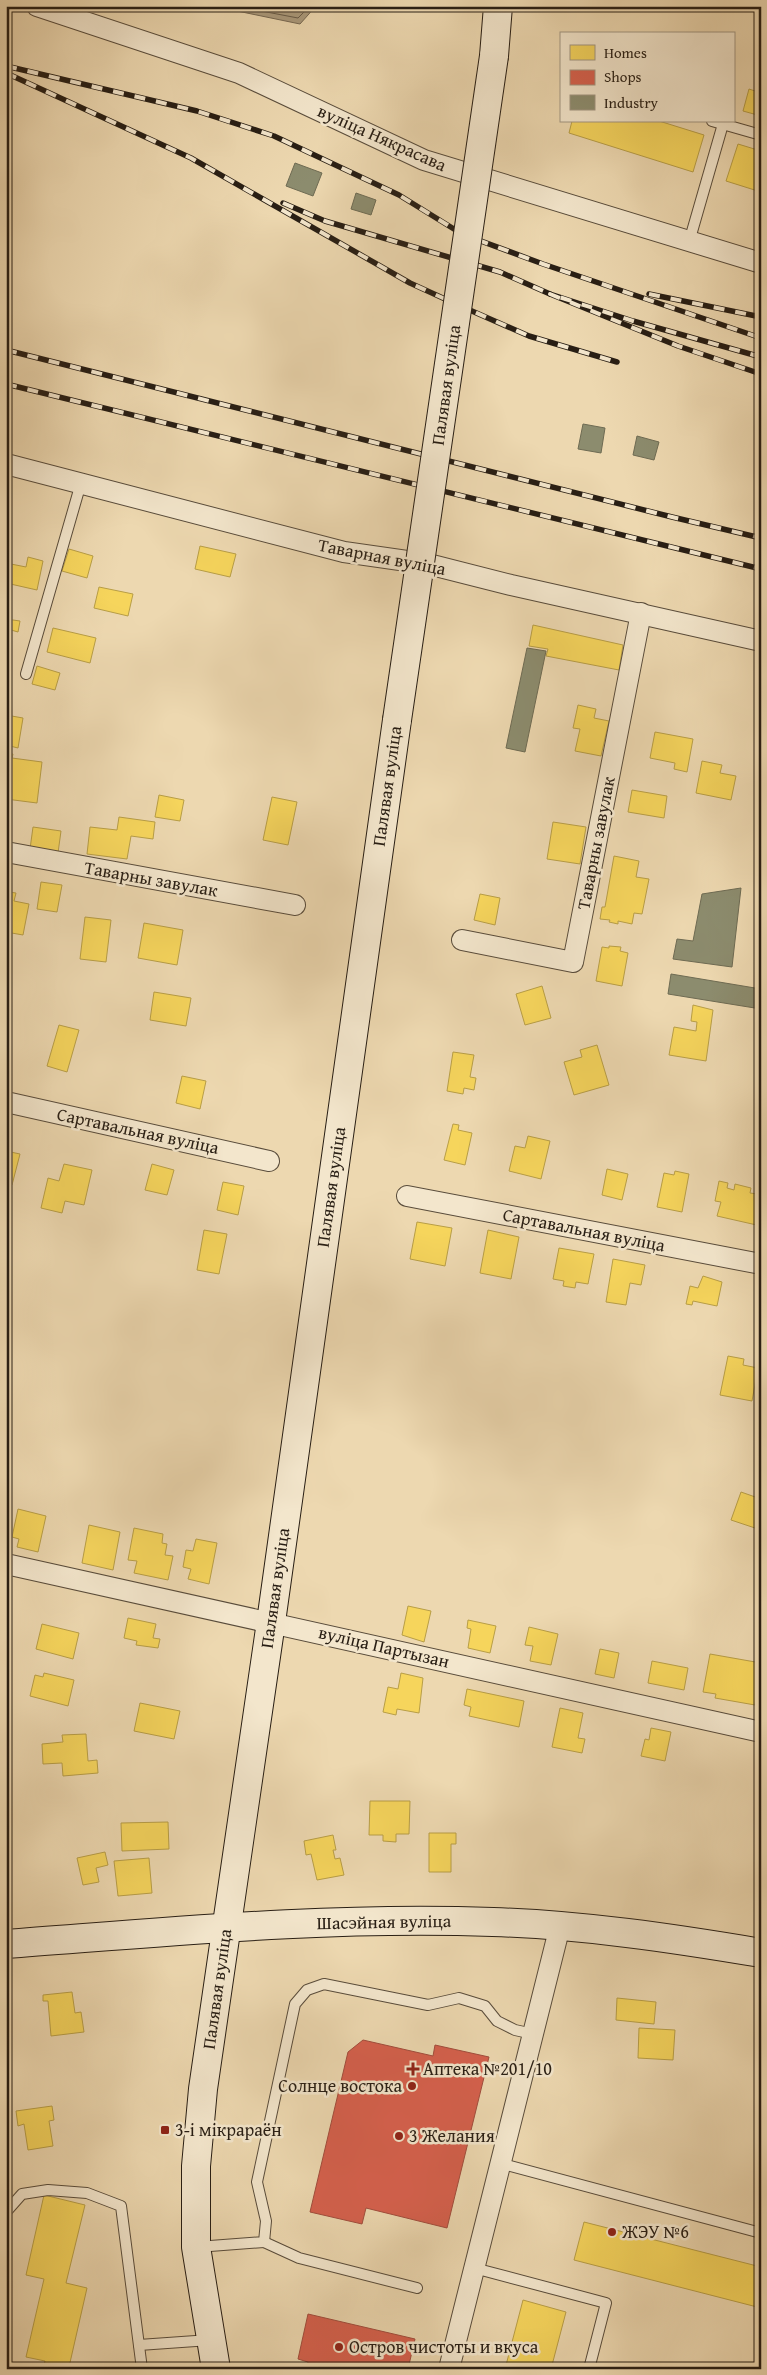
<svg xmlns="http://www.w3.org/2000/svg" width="767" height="2375" font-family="'Gentium Book Plus',serif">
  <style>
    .water { fill: #aa997b; stroke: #766852 }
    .homes { fill: #f6d55c; stroke: #b89e46 }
    .shops { fill: #d6604d; stroke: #a24c3c }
    .industry { fill: #8c8c6e; stroke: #6e6b53 }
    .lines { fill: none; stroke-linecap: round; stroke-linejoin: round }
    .shore { stroke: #695c48; stroke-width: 1 }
    .lane-casing { stroke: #594c3b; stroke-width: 12 }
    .street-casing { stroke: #594c3b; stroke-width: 22 }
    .secondary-casing { stroke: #281e14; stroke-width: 30 }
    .lane { stroke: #f3e6cc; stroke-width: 10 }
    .street { stroke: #f3e6cc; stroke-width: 20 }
    .secondary { stroke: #f3e6cc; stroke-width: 28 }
    .rail-casing { stroke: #281e14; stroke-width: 5.5 }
    .rail { stroke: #f3e6cc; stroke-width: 4; stroke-dasharray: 11; stroke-linecap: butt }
    .secondary-bridge-casing { stroke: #281e14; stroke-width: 30; stroke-linecap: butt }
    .secondary-bridge { stroke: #f3e6cc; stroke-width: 28 }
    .poi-dot { fill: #8f2418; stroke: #f3e6cc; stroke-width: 2 }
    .labels { text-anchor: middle; stroke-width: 5; stroke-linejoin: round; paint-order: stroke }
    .street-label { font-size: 18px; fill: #281e14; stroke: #f3e6cc }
    .poi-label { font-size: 18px; fill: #281e14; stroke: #f3e6cc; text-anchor: start }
  </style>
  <rect width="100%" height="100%" fill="#edd8b0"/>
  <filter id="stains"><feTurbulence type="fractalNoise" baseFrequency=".004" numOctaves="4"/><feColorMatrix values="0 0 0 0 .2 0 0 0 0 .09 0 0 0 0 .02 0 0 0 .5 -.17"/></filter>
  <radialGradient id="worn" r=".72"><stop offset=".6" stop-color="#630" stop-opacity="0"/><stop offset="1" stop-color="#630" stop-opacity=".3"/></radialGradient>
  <polygon class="water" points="213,6 316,6 300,24"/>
  <g class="homes">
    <polygon points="749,89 761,93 761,116 743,111"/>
    <polygon points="572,121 659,121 704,135 693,172 569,133"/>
    <polygon points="738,144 761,151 761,192 726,181"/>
    <polygon points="200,546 236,554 230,577 195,569"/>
    <polygon points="69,549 93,556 87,578 62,571"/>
    <polygon points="28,557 43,561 37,590 6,583 6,563 26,567"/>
    <polygon points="99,587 133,594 128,616 94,608"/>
    <polygon points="6,619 20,621 18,632 11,630 6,654"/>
    <polygon points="533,625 623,645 619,670 546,656 548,649 529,646"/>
    <polygon points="53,628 96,638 90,663 47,652"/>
    <polygon points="37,666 60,673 55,690 32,684"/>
    <polygon points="578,705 596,709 594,718 609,721 601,756 575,751 580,729 573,728"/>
    <polygon points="6,715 23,718 18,748 6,745"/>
    <polygon points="655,732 693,739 687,772 674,769 675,763 650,758"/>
    <polygon points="6,753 13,754 12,758 42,762 37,803 6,799 8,769 6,768"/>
    <polygon points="702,761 722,765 720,773 736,776 731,800 696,793"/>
    <polygon points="632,790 667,796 664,818 628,812"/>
    <polygon points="159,795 184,800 180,821 155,817"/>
    <polygon points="272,797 297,802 288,845 263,840"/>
    <polygon points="119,817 155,822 153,839 131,836 127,859 87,854 90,827 117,830"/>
    <polygon points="553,822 586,827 580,864 547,859"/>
    <polygon points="33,827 61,831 58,853 30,849"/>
    <polygon points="614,856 639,861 636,877 649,879 642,914 634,913 632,924 618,921 618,924 609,922 610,920 600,919 602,907 605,907"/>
    <polygon points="41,882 62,885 57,912 37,909"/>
    <polygon points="6,887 10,888 9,892 16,893 14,901 29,904 23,935 6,932"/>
    <polygon points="480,894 500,898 495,925 474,920"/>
    <polygon points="85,917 111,920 106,962 80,959"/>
    <polygon points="144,923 183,930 177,965 138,958"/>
    <polygon points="609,946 621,947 620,951 628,953 622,986 596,981 602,947 609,948"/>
    <polygon points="542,986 551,1018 525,1025 516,994"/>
    <polygon points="154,992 191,998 186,1026 150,1020"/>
    <polygon points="693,1005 713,1010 706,1061 669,1055 674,1027 696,1031 697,1022 691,1021"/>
    <polygon points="59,1025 79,1030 67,1072 47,1066"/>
    <polygon points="597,1045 609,1085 574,1095 564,1062 582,1057 580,1050"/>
    <polygon points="453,1052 474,1055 470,1077 476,1078 474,1090 464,1088 463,1094 447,1091"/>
    <polygon points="182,1076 206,1081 200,1109 176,1103"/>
    <polygon points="453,1124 459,1125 458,1130 472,1133 465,1165 444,1160"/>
    <polygon points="528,1136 550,1141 541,1179 509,1171 515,1146 525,1148"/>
    <polygon points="6,1151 20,1154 12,1185 6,1184"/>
    <polygon points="64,1164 92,1170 84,1205 65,1201 62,1213 41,1208 48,1178 59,1181"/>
    <polygon points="152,1164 174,1170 167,1195 145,1190"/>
    <polygon points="607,1169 628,1174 622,1200 602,1195"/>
    <polygon points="675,1171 689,1174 682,1212 657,1207 664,1173 674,1175"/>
    <polygon points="719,1181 728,1183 727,1188 734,1190 735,1184 751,1188 750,1193 758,1194 761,1189 761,1226 717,1216 721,1202 715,1201"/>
    <polygon points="223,1182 244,1186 238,1215 217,1210"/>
    <polygon points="417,1222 452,1228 445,1266 410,1259"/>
    <polygon points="204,1230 227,1234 219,1274 197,1270"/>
    <polygon points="488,1230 519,1237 511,1279 480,1273"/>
    <polygon points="559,1248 594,1254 588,1284 576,1282 575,1288 563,1286 564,1281 553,1279"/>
    <polygon points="613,1259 645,1265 641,1285 630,1283 626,1305 606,1302"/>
    <polygon points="703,1276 722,1282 717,1306 693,1301 692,1305 686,1304 690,1286 698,1288"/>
    <polygon points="761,1290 761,1311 757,1310"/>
    <polygon points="728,1356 744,1359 743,1365 758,1368 752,1401 720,1395"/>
    <polygon points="741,1492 761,1499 761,1530 731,1520"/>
    <polygon points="18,1509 46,1516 38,1552 17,1547 19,1539 12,1537"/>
    <polygon points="89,1525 120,1532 113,1570 82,1563"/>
    <polygon points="134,1528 163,1534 162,1543 167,1544 165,1555 173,1556 168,1580 134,1573 137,1561 128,1560"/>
    <polygon points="196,1539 217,1543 209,1584 188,1579 191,1569 183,1567 186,1550 193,1551"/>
    <polygon points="408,1606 431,1611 424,1642 402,1635"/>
    <polygon points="128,1618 156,1624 153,1638 160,1639 158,1648 136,1645 137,1641 124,1638"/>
    <polygon points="468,1620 496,1626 490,1653 468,1648 471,1629 467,1628"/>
    <polygon points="42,1624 79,1633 73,1659 36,1649"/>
    <polygon points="529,1627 558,1634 551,1665 530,1661 533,1646 525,1645"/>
    <polygon points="600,1649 619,1653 614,1678 595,1674"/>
    <polygon points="710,1654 761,1663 755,1705 715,1698 716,1694 703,1692"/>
    <polygon points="652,1661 688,1668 684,1690 648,1683"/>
    <polygon points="44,1673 74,1680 68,1706 30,1696 35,1675 43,1677"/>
    <polygon points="401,1673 423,1678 419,1713 397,1709 396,1715 383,1712 388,1687 398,1689"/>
    <polygon points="467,1689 524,1701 519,1727 469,1716 471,1707 464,1705"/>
    <polygon points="140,1703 180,1711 174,1739 134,1731"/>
    <polygon points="560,1708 583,1713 578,1738 585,1739 582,1753 552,1747"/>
    <polygon points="651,1728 671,1732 665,1761 641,1756 645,1739 649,1740"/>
    <polygon points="86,1734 88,1761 97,1760 98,1773 63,1776 62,1763 43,1764 42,1744 63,1742 62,1735"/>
    <polygon points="370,1801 410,1801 409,1834 396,1834 396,1842 383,1841 383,1835 369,1835"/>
    <polygon points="168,1822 169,1849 122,1851 121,1823"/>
    <polygon points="429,1833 456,1833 456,1844 451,1844 451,1872 429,1872"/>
    <polygon points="333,1835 336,1850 333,1850 335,1859 340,1858 344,1875 317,1880 311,1854 306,1855 304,1841"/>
    <polygon points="105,1852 108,1865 96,1868 99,1882 83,1885 77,1858"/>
    <polygon points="149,1858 152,1893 118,1896 114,1861"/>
    <polygon points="72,1992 75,2013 81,2012 84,2032 51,2036 48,2001 43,2001 43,1995"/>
    <polygon points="617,1998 656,2002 654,2024 616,2020"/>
    <polygon points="8,2004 11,2039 6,2039 6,2005"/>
    <polygon points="639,2028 675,2030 673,2060 638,2058"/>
    <polygon points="52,2106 54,2120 49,2121 53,2146 28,2150 24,2124 18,2126 16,2111"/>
    <polygon points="44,2195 85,2205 66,2283 87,2288 69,2367 77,2369 43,2369 45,2361 26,2357 44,2279 26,2275"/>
    <polygon points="584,2222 761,2267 761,2308 574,2260"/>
    <polygon points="523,2300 566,2312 551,2369 505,2369"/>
  </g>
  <g class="shops">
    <polygon points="363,2040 433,2056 435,2045 489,2057 447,2228 366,2208 362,2224 310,2212 348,2052"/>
    <polygon points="308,2314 415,2339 408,2369 306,2369 308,2362 298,2359"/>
  </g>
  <g class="industry">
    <polygon points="295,163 322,173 313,196 286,186"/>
    <polygon points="356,193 376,200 371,215 351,209"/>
    <polygon points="583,424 605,428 601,453 578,449"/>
    <polygon points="637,436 659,442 654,460 633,455"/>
    <polygon points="527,648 546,651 525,752 506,748"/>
    <polygon points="741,888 732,967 673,959 677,939 693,941 702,894"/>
    <polygon points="671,974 761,989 761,1009 668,994"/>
  </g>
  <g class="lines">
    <polyline class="shore" points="235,6 298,18 310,6"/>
    <g class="lane-casing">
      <g id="lane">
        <polyline points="712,121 761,135"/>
        <polyline points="689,242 723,124"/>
        <polyline points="26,674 81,483"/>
        <polyline points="499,2163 761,2233"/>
        <polyline points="6,2212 22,2194 48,2190 87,2193 121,2206 142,2369"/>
        <polyline points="264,2242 299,2258 417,2288"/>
        <polyline points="197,2247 264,2242 266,2221 257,2182 295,2004 307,1990 324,1984 428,2005 459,1998 485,2006 497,2021 515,2030 533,2034"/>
        <polyline points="474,2268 606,2303 589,2369"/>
        <polyline points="139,2345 210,2340"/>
      </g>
    </g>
    <g class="street-casing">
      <g id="street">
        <polyline points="37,6 239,73 424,160 761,263"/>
        <polyline points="6,464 344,552 428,564 511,585 761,641"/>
        <polyline points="6,852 295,905"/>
        <polyline points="462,940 573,962 641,613"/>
        <polyline points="6,1102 269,1161"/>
        <polyline points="407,1196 761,1264"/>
        <polyline points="6,1564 761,1732"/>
        <polyline points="449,2369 560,1926"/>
      </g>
    </g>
    <g class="secondary-casing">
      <g id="secondary">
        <polyline points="494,56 498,6"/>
        <path d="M6,1944C168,1932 330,1916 493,1922C583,1925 672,1938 761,1953"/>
        <polyline points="216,2369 196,2247 196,2166 203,2089 271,1622 397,720"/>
      </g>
    </g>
    <use href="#lane" class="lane"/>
    <use href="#street" class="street"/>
    <use href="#secondary" class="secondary"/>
    <g class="rail-casing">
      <g id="rail">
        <polyline points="6,66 197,111 274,136 399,195 462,234 543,264 761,338"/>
        <polyline points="6,73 191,158 410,283 456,304 529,336 617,362"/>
        <polyline points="283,203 325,221 500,272 550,294"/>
        <polyline points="649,294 761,317"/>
        <polyline points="6,350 672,517 761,538"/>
        <polyline points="761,357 633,321 550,294 678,346 761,374"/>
        <polyline points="6,384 761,569"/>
      </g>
    </g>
    <use href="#rail" class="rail"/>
    <g class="secondary-bridge-casing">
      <polyline id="secondary-bridge" points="397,720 494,56"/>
    </g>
    <use href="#secondary-bridge" class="secondary-bridge"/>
  </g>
  <g class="poi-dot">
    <path d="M410.5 2061.5h5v5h5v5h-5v5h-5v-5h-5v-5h5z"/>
    <circle cx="412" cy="2086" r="5"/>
    <rect x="160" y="2125" width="10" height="10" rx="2.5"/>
    <circle cx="399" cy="2136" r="5"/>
    <circle cx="612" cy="2232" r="5"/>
    <circle cx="339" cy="2347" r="5"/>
  </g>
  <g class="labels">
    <g class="street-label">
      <text transform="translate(382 138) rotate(24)" y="6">вуліца Някрасава</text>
      <text transform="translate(446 385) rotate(-82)" y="6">Палявая вуліца</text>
      <text transform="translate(382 557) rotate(11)" y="6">Таварная вуліца</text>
      <text transform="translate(387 786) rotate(-82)" y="6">Палявая вуліца</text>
      <text transform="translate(596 843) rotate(-79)" y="6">Таварны завулак</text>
      <text transform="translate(151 879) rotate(10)" y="6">Таварны завулак</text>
      <text transform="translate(138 1131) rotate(12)" y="6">Сартавальная вуліца</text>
      <text transform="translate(331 1187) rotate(-82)" y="6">Палявая вуліца</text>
      <text transform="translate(584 1230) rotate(11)" y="6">Сартавальная вуліца</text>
      <text transform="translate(275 1588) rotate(-82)" y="6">Палявая вуліца</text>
      <text transform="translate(384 1647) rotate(13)" y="6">вуліца Партызан</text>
      <text transform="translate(384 1922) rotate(-1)" y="6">Шасэйная вуліца</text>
      <text transform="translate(217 1989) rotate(-82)" y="6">Палявая вуліца</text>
    </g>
    <g class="poi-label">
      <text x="423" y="2075">Аптека №201/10</text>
      <text x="402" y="2092" text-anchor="end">Солнце востока</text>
      <text x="175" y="2136">3-і мікрараён</text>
      <text x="409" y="2142">3 Желания</text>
      <text x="622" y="2238">ЖЭУ №6</text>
      <text x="349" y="2353">Остров чистоты и вкуса</text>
    </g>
  </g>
  <rect width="767" height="2375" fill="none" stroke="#edd8b0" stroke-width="25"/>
  <rect x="8" y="8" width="752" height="2360" fill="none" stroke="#281e14" stroke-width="2.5"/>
  <rect x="12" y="12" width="742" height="2350" fill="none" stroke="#281e14"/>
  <rect x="560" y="32" width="175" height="90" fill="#f3e6cc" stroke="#a29682"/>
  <rect x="570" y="45" width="25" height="15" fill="#f6d55c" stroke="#a29682"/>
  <text x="604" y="58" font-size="15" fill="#281e14">Homes</text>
  <rect x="570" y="70" width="25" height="15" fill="#d6604d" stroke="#a29682"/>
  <text x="604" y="82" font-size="15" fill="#281e14">Shops</text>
  <rect x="570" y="95" width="25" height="15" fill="#8c8c6e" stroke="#a29682"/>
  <text x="604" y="108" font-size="15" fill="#281e14">Industry</text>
  <rect width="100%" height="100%" filter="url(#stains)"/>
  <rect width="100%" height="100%" fill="url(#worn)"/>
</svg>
